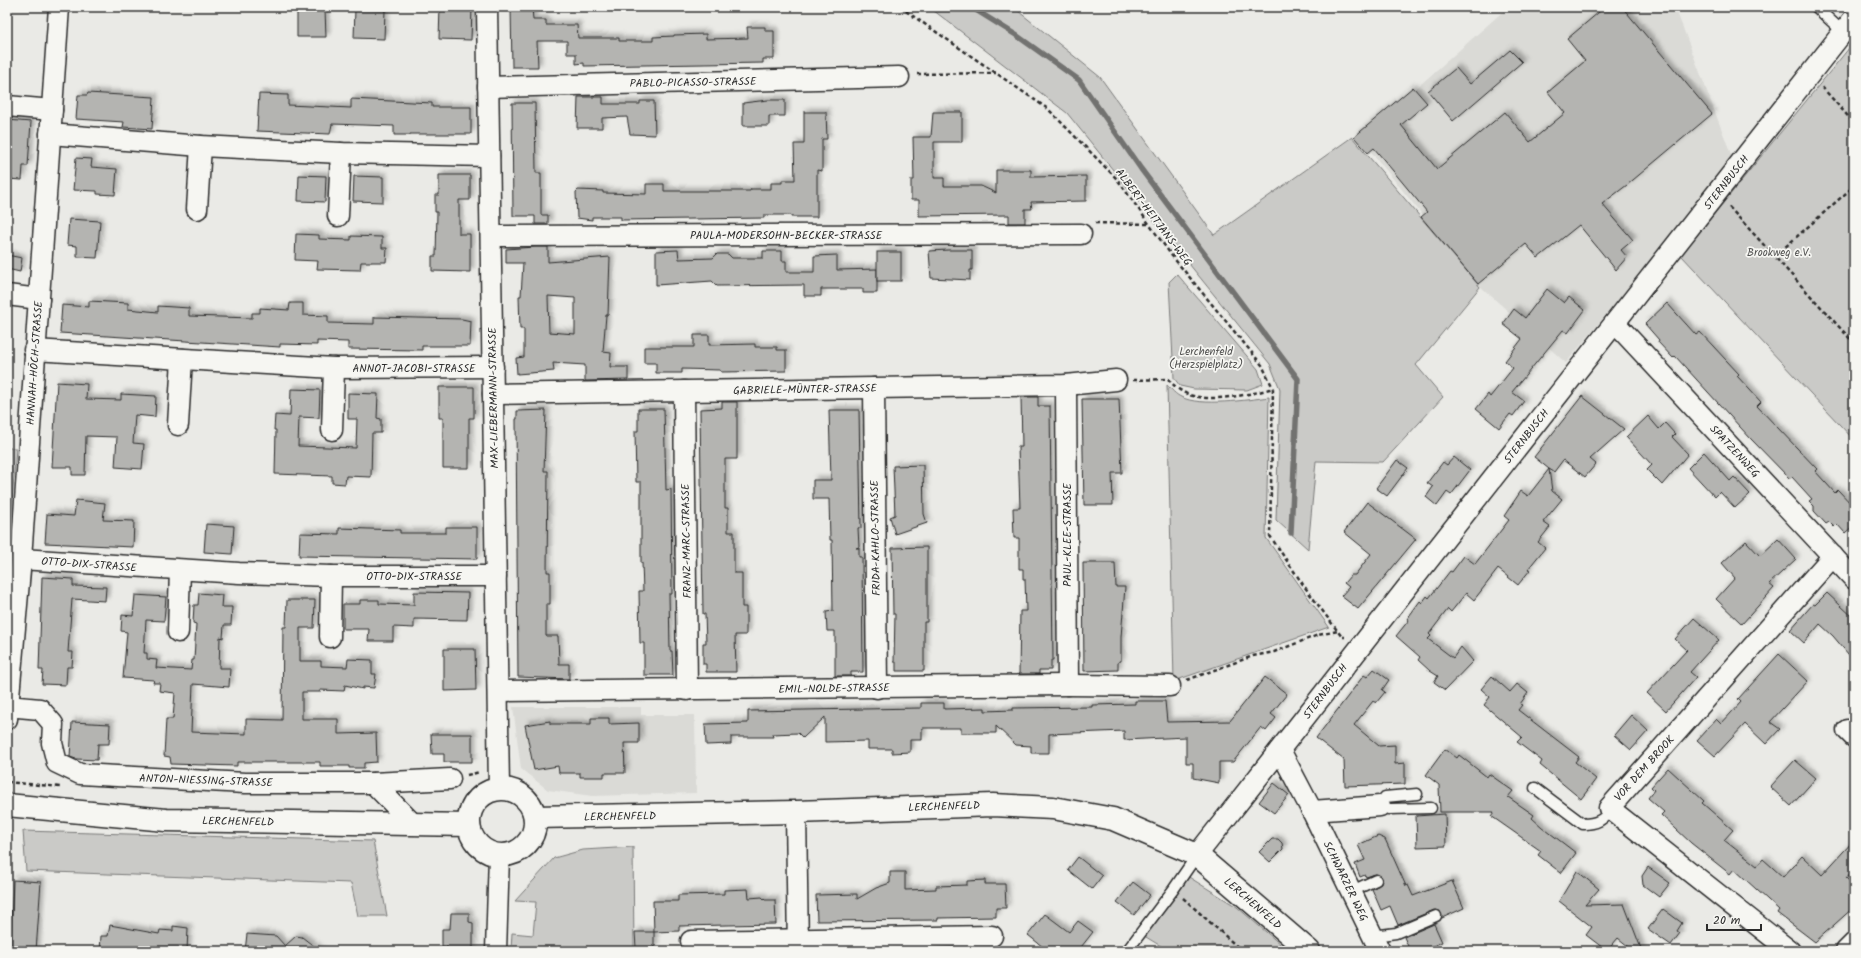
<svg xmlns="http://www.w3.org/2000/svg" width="1861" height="958" font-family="Kalam,sans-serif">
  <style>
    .built { fill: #dadad6 }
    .green { fill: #cacac7; stroke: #7a7a79 }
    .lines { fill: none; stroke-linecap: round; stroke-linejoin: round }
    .stream { stroke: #727270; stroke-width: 5.5 }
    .building { fill: #b4b4b1; stroke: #2b2b2b; fill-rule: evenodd; filter: url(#shadow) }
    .service-casing { stroke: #2b2b2b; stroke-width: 13 }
    .minor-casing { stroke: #2b2b2b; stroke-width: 23 }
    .tertiary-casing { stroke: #2b2b2b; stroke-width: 25 }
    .path { stroke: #2b2b2b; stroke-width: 2.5; stroke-dasharray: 4 3; stroke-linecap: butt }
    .service { stroke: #f6f6f2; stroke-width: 10 }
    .minor { stroke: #f6f6f2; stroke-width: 20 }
    .tertiary { stroke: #f6f6f2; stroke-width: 22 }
    .labels { text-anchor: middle; stroke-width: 3.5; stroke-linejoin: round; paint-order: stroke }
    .street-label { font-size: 11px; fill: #2b2b2b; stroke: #f6f6f2 }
    .park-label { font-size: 11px; fill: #535352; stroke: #f6f6f2 }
  </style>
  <defs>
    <filter id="shadow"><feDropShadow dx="3.5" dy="-3.5" stdDeviation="2" flood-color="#0004"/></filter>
  </defs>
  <rect width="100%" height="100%" fill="#eaeae6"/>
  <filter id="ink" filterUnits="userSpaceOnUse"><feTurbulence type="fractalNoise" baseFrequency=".025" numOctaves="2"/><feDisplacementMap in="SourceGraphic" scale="8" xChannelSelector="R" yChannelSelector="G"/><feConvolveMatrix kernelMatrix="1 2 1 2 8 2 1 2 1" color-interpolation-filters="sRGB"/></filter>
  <g filter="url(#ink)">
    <g class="built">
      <polygon points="1508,7 1675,7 1734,162 1566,363 1481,287 1360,138"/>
      <polygon points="513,707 641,707 641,715 695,715 696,793 592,796 548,790 521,769"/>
    </g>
    <g class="green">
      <polygon points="929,7 1013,7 1100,77 1214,235 1352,137 1480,287 1416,365 1443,397 1383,462 1316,461 1308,549 1276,520 1280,389 1270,364 1067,113"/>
      <polygon points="1854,42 1854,440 1681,255"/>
      <polygon points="1177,274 1258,369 1263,384 1247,390 1194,389 1180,386 1174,378 1169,282"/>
      <path d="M1167,385C1171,389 1176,395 1181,397C1200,407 1248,400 1269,397L1266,538L1329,627L1174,681Z"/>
      <polygon points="7,448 16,448 7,569"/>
      <polygon points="23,831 373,841 387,916 358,916 351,883 26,871"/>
      <polygon points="633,847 634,951 511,951 512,933 533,935 536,902 515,901 554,858 583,850"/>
      <polygon points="1184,874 1237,907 1288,951 1169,951 1141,934"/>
    </g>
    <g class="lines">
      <polyline class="stream" points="971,7 1016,35 1079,80 1141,169 1298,379 1291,533"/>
    </g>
    <g class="building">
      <polygon points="297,7 312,7 312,10 325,10 326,37 297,37"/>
      <polygon points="440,7 472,7 471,40 439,39"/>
      <polygon points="511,7 532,7 533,20 546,20 546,25 577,25 578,38 619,38 619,41 653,41 653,37 674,36 674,35 706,34 706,39 748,38 747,27 765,27 765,31 774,31 774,59 763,59 763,63 584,66 584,63 576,64 576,54 567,54 567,41 537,41 538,67 512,67"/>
      <polygon points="1605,7 1622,7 1712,114 1627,185 1602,204 1633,240 1621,250 1627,257 1616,270 1579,225 1538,258 1526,244 1478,284 1421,217 1427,212 1374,148 1368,153 1354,137 1413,87 1427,103 1401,125 1437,169 1505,112 1530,142 1565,113 1548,92 1585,61 1567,39"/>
      <polygon points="355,9 385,10 384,39 354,38"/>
      <polygon points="1510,50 1522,62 1453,121 1428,91 1456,68 1470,84"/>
      <polygon points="88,93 154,97 152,129 123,127 124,122 76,119 78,95 87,95"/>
      <polygon points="259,94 288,95 288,105 351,108 351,99 432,103 432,107 471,107 471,134 410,134 410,135 394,135 394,126 332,124 330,134 257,131"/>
      <polygon points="578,97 603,97 603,104 640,104 640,101 654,101 655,135 630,134 627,117 602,118 602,128 577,128"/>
      <polygon points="768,100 785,100 785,116 769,116 769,126 743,126 743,103"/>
      <polygon points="512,103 535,103 536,173 541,173 541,215 548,215 548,224 535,224 535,216 513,216"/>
      <polygon points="804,112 826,112 827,139 822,139 822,171 817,170 817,217 791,217 791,215 764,215 764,218 621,220 621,217 592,217 592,220 577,218 576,192 578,190 603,191 603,193 646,194 646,184 664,184 664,191 750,191 751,189 771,189 771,183 782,183 782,180 795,180 794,144 804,144"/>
      <polygon points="933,112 962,112 962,142 934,142 934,178 944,178 944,186 981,186 996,193 996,170 1031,170 1031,177 1086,176 1086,201 1031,202 1032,209 1025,209 1025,223 1009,223 1009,215 919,216 919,200 911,200 911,180 914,180 913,137 931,137"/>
      <polygon points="7,120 31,122 28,166 23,166 22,180 7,179"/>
      <polygon points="76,158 92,159 91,167 117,169 115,195 97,194 97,191 73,190"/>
      <polygon points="299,175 326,176 325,202 298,201"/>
      <polygon points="439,175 470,175 470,200 459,200 459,234 470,234 470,272 432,271 432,256 436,256 437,212 435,212 435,195 439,195"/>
      <polygon points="354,176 383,177 383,202 353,201"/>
      <polygon points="69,219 100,221 97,258 77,257 77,246 67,245"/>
      <polygon points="296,234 319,235 319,239 351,240 351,236 382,237 382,248 387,248 386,262 361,262 360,270 317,269 318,261 295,260"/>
      <path d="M535,247H548V262L610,257L608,315H606L603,352L611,353L610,367H628V380L585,381V365L553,363L554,371L517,374L516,358L524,357V329H520L519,296H521L523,263H506V249ZM548,296L575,298V334L549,332Z"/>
      <polygon points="678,250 679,259 713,258 717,254 728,254 732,258 763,258 763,251 782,251 782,261 786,261 786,272 814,272 814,256 837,255 837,270 877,269 877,293 863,293 863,289 821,289 821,296 804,296 804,285 717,286 712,281 656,285 656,251"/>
      <polygon points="948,250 972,250 972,270 970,270 970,280 931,278 929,251"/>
      <rect x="877" y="252" width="24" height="29"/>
      <polygon points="7,255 22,258 20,272 7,269"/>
      <polygon points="1547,289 1564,303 1569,297 1585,310 1568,333 1563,330 1512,392 1524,401 1513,416 1510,414 1499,428 1476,409 1488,394 1490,397 1513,368 1505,361 1522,339 1503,324 1514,309 1525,318"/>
      <polygon points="89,301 128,303 128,309 158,312 158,306 189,308 189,316 252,318 252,313 260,313 260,308 289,310 290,303 303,303 303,315 328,316 328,323 374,324 374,317 462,319 471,321 470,346 422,346 422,350 348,349 348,342 317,341 317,345 280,344 280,347 60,333 62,305 89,307"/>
      <polygon points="1667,303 1696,335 1700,332 1739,374 1737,376 1761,402 1757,406 1817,469 1815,471 1835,493 1838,490 1854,507 1854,525 1845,533 1837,524 1834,527 1829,522 1826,524 1814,511 1814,506 1809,501 1812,499 1792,477 1790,479 1751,439 1675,356 1673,358 1658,342 1659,340 1645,324"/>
      <polygon points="694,335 709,335 709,345 755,344 755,347 777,347 777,350 786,350 786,371 721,372 720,370 682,369 682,373 656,373 656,363 644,363 644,347 694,347"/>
      <polygon points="57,382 87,384 86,399 121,400 121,394 156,396 155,417 135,415 133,443 144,444 142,469 115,467 117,437 86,436 85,475 72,475 72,467 52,467"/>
      <polygon points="439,387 474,387 474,418 469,418 469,468 443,468 443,418 439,418"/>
      <polygon points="291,389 320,390 319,418 299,417 298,446 356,448 357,419 348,419 348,393 378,394 377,418 381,419 381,433 372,433 371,477 346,476 345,484 332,483 332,476 275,474 276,430 274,430 275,415 290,416"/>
      <polygon points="1582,396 1624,429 1590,459 1596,464 1585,477 1563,460 1554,472 1549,469 1552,491 1562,499 1543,522 1550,527 1538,542 1545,548 1528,569 1530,570 1518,585 1498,569 1474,600 1466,593 1451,612 1448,609 1429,634 1431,636 1428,639 1453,658 1461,647 1473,661 1445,690 1434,682 1438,676 1430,671 1418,660 1420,657 1396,636 1409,620 1407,619 1420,601 1422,603 1427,596 1429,598 1450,571 1452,572 1464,556 1475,564 1509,520 1504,516 1521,491 1528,496 1549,469 1534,457"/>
      <polygon points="1021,397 1038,397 1038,406 1050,406 1053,660 1051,660 1051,670 1039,670 1039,674 1019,674 1020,611 1026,611 1025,579 1023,579 1023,569 1019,569 1019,538 1014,538 1013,508 1020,508 1018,447 1022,447"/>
      <polygon points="1082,399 1119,399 1122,473 1112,473 1113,505 1084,505"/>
      <polygon points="722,402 737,402 737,459 725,459 725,508 728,508 728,532 734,532 734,573 742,573 742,607 746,607 746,635 735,635 736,672 706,672 706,664 703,664 703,643 706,643 705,614 703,614 700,409 722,408"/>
      <polygon points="638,409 664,409 666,490 671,489 672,594 669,594 670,651 672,651 673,675 644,675 644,643 640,643 639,591 643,591 642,563 641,563 641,482 636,482 635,431 638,431"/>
      <polygon points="546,410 544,471 548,471 547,572 550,572 550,604 546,604 546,636 558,636 559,664 569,664 569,679 518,677 516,419 517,419 517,411"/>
      <polygon points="829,410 859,410 861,528 858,528 859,547 856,548 859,548 859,557 862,557 863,672 851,672 851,676 835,676 835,631 827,631 826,612 833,611 832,540 830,540 829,499 813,499 813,480 831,480"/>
      <polygon points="1648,416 1659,429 1665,423 1675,434 1672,437 1688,454 1662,485 1647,470 1652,465 1626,437"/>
      <polygon points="1704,452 1730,481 1734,477 1750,494 1735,508 1720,492 1715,497 1688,468"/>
      <polygon points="1454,457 1470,470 1451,495 1447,492 1437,506 1426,497 1433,487 1427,483 1443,462 1447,465"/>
      <polygon points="1397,460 1408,468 1387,496 1376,488"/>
      <polygon points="923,465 924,514 927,523 895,534 890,517 895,515 893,466"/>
      <polygon points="76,500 105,503 103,520 134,521 133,547 45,543 47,514 74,516"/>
      <polygon points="1367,502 1416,539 1358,609 1341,596 1349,587 1344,583 1351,575 1355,575 1371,554 1344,532"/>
      <polygon points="206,524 234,526 232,554 204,552"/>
      <polygon points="446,527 477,527 477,559 299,556 300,533 339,534 339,528 400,530 400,533 446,533"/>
      <polygon points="1778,539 1796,559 1769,584 1774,588 1742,624 1716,599 1735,578 1722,563 1746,541 1760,556"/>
      <polygon points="927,547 927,622 924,622 924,671 896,671 896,662 894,662 895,614 893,614 892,548"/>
      <polygon points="1083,563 1115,563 1116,587 1125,587 1121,637 1121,661 1118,662 1118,670 1084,671"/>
      <polygon points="42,577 73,579 73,586 106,587 105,601 72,599 68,652 73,652 72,667 67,667 66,685 42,684 43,670 39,670"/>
      <polygon points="414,592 468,593 467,620 414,619 414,628 393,627 393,641 368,641 369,629 343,629 343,604 360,604 360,600 379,600 379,604 414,605"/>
      <polygon points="199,593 222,595 221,607 232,607 231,625 224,625 223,638 220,637 219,668 230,668 229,687 193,684 191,732 246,734 246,719 282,720 283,627 286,627 287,600 315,600 314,628 300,628 300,661 321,661 321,666 347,667 348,659 372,660 372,674 376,674 374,688 363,687 363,689 345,685 344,691 320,690 320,692 302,692 302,719 338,719 338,734 376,733 377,762 364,763 364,768 349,768 349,766 320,766 320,762 237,762 237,766 171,764 170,757 164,756 166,719 173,719 175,693 159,691 160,683 153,683 154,680 123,678 127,632 121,631 122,615 133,616 135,595 166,597 164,621 146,620 144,653 147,653 147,659 157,660 156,668 191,670 192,660 194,660 196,624 193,623 194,605 198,605"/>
      <polygon points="1827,593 1854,618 1854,661 1833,636 1820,624 1804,643 1790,630 1813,604 1815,605"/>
      <polygon points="1694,618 1719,640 1690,672 1696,677 1666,711 1647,693 1687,650 1675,639"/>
      <polygon points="444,649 475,649 476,690 444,691"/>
      <polygon points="1779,654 1808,681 1770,722 1780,729 1766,744 1745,724 1715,756 1697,740 1716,719 1721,724 1741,702 1738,699"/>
      <polygon points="1374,669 1389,680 1382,690 1385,692 1376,703 1373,701 1354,725 1379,746 1395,745 1395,764 1405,763 1405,784 1345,786 1344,760 1316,738 1364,675 1367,677"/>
      <polygon points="1492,676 1510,692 1517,684 1528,693 1520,704 1522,705 1518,710 1579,757 1575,762 1596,779 1581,799 1540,765 1542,761 1517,742 1522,737 1484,705 1490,697 1481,689"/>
      <polygon points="1265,677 1287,694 1271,714 1276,718 1266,731 1261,727 1233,762 1219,762 1219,783 1193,778 1193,763 1186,763 1186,737 1124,740 1124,731 1049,734 1049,753 1031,753 1031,746 1016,745 996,726 996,733 961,733 961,728 922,728 922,740 910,740 910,752 892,753 892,749 868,749 868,741 825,742 825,717 803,738 798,733 772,734 773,737 731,737 731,744 706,745 705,724 748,723 748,711 921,708 921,703 944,703 944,709 985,708 985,711 1013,710 1013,708 1092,707 1092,705 1135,704 1135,701 1165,701 1167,722 1230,721"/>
      <polygon points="1631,715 1648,731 1631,750 1614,735"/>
      <polygon points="591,718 609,718 609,724 639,723 639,743 624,743 625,773 604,773 604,777 580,777 580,773 559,773 558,766 534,770 525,725 550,721 550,724 591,724"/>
      <polygon points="72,722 110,724 109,744 98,744 97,760 76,759 70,757"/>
      <polygon points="431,734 472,734 472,762 444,762 444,754 432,754"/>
      <polygon points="1445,749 1457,758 1459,755 1487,777 1489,774 1513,791 1508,797 1534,815 1532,818 1542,827 1576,853 1561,873 1538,855 1541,851 1491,816 1494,812 1440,812 1439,785 1426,775"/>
      <polygon points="1795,760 1816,778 1791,806 1770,787"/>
      <polygon points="1668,768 1704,801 1702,803 1733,830 1724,840 1757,866 1763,859 1783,877 1802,856 1822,875 1854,840 1854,869 1846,878 1854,885 1854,907 1815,942 1777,913 1779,910 1734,869 1730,874 1691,843 1661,815 1664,812 1648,798 1654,790 1651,787"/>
      <polygon points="1274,783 1289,795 1274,813 1259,802"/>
      <polygon points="1445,814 1446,846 1417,847 1416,816"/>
      <polygon points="1378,836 1385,839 1406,886 1408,885 1413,896 1452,881 1464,908 1442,918 1440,911 1434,910 1398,925 1390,906 1381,910 1372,889 1381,884 1382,877 1376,874 1366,877 1365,875 1360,877 1355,864 1365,860 1358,845"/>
      <polygon points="1272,839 1278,839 1282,843 1283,849 1270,862 1259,852"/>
      <polygon points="1078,857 1102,876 1092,889 1068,870"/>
      <polygon points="1648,867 1670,883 1659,897 1643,885 1642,876"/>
      <polygon points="1577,871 1599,889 1585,905 1624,904 1642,951 1634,951 1618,938 1607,951 1586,935 1592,927 1559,901"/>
      <polygon points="890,872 905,872 905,890 936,889 936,886 967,885 967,881 985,880 985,884 1005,884 1006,908 996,908 996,917 938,918 938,920 817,921 816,895 857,894 857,899 876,888 890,883"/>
      <polygon points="13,880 41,882 36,951 10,951"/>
      <polygon points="1133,882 1150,895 1134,915 1117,902"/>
      <polygon points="748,889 749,898 762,897 765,900 775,900 776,924 679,926 679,931 654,932 653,901 678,901 678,895 724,894 724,890"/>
      <polygon points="1663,909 1682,923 1677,931 1680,933 1671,945 1648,929"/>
      <polygon points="451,913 469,913 469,922 473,923 473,951 447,951 447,946 442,946 442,929 450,929"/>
      <polygon points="1045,914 1069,932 1078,921 1093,932 1078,951 1048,951 1028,935"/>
      <polygon points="1434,924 1442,942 1422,951 1410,951 1404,937"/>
      <polygon points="110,925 159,934 160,930 173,931 173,926 188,928 187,951 100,951 101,936 108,936"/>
      <polygon points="635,932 654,932 654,948 636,948"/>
      <polygon points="247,934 276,936 285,946 296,936 302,937 320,951 245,951"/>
    </g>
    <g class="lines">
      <g class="service-casing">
        <g id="service">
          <polyline points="1816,7 1843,32"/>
          <path d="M1535,788L1583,824C1597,824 1602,820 1612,810"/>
          <polyline points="1417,794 1385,797 1380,806 1389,809 1431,808"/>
          <polyline points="1352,891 1376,880"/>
          <polyline points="1373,936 1396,933 1436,916"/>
          <polyline points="1127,951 1173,890 1197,855"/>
        </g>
      </g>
      <g class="minor-casing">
        <g id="minor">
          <polyline points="487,7 499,789"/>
          <polyline points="488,87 899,77"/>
          <polyline points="7,106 52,110"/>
          <polyline points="50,134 201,146 341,153 489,156"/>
          <polyline points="197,209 201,146"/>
          <polyline points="338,216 341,153"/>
          <polyline points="491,236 1081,234"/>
          <polyline points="7,295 39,299"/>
          <polyline points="1615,323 1854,579"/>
          <polyline points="34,350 334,368 493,367"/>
          <polyline points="1066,385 1068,685"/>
          <polyline points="874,388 877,688"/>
          <polyline points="684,391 687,690"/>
          <polyline points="493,394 1066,385 1116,380"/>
          <polyline points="178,425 182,359"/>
          <polyline points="332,430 334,368"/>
          <polyline points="21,559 239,573 331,576 496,576"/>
          <polyline points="178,632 180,570"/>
          <polyline points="330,637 331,576"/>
          <polyline points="498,691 1068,685 1170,686"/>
          <polyline points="7,706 40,709 53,724 52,743 57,763 80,774 245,783 373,783 450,779"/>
          <polyline points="7,719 21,559 59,7"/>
          <polyline points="1847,730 1854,737"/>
          <polyline points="1280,750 1312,811 1380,951"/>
          <polyline points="373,783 412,823"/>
          <polyline points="1312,811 1380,806"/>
          <polyline points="796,812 798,951"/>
          <polyline points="1197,855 1854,18"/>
          <polyline points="691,941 992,936"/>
          <polyline points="496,951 499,855"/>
          <polyline points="1790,951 1609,808 1833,556"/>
          <polyline points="1846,951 1854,943"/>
        </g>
      </g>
      <g class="tertiary-casing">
        <g id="tertiary">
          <circle cx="502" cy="822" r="33"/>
          <polyline points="7,805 166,820 469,825"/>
          <polyline points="535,817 796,812 993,805 1053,808 1113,819 1197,855 1309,951"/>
        </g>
      </g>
      <g class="path">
        <polyline points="900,7 1048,109 1117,179 1172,256 1262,365 1273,388"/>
        <polyline points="917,74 996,73"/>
        <polyline points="1822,87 1854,123"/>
        <polyline points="1729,207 1854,343"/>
        <polyline points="1095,223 1148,224"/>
        <polyline points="1775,256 1854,186"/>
        <path d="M1133,380L1168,379C1174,386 1179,390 1187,394C1208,403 1251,395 1273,388L1270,536L1304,586L1342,637H1345"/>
        <polyline points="1187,680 1253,656 1274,652 1318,635 1338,631"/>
        <polyline points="467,775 480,772"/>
        <polyline points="7,782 61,787"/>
        <polyline points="1183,898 1242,951"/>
      </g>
      <use href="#service" class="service"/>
      <use href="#minor" class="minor"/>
      <use href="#tertiary" class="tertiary"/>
    </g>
  </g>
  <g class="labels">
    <g class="street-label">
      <text transform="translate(693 82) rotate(-1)" y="4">PABLO-PICASSO-STRASSE</text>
      <text transform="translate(1726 182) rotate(-52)" y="4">STERNBUSCH</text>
      <text transform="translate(1154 217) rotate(53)" y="4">ALBERT-HEITJANS-WEG</text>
      <text x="786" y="239">PAULA-MODERSOHN-BECKER-STRASSE</text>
      <text transform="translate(34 363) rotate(-86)" y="4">HANNAH-HÖCH-STRASSE</text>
      <text x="414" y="372">ANNOT-JACOBI-STRASSE</text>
      <text transform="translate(805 389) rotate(-1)" y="4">GABRIELE-MÜNTER-STRASSE</text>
      <text transform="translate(493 398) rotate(-91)" y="4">MAX-LIEBERMANN-STRASSE</text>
      <text transform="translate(1526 436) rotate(-52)" y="4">STERNBUSCH</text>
      <text transform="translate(1735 451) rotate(47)" y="4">SPATZENWEG</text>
      <text transform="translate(1067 535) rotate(-90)" y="4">PAUL-KLEE-STRASSE</text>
      <text transform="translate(875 538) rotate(-91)" y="4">FRIDA-KAHLO-STRASSE</text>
      <text transform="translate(686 541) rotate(-91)" y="4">FRANZ-MARC-STRASSE</text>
      <text transform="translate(89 564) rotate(4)" y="4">OTTO-DIX-STRASSE</text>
      <text x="414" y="580">OTTO-DIX-STRASSE</text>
      <text transform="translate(834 688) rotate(-1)" y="4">EMIL-NOLDE-STRASSE</text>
      <text transform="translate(1325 691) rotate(-53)" y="4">STERNBUSCH</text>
      <text transform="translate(1644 768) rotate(-48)" y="4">VOR DEM BROOK</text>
      <text transform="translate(206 780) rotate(2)" y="4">ANTON-NIESSING-STRASSE</text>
      <text transform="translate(944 806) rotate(-2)" y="4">LERCHENFELD</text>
      <text transform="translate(620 816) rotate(-1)" y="4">LERCHENFELD</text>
      <text transform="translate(238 821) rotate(1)" y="4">LERCHENFELD</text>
      <text transform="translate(1346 881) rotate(64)" y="4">SCHWARZER WEG</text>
      <text transform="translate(1253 903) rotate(41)" y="4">LERCHENFELD</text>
    </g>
    <g class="park-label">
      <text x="1779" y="256">Brookweg e.V.</text>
      <text x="1206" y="355">Lerchenfeld<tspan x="1206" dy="13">(Herzspielplatz)</tspan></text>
    </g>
  </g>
  <rect width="1861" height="958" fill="none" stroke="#f6f6f2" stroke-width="24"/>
  <rect x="12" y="12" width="1837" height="934" fill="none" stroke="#2b2b2b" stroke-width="1.5" filter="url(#ink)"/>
  <path d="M1707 924v6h54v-6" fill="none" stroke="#2b2b2b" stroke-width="2"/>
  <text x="1713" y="924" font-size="12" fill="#2b2b2b" stroke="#f6f6f2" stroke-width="3" paint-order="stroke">20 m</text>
</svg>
